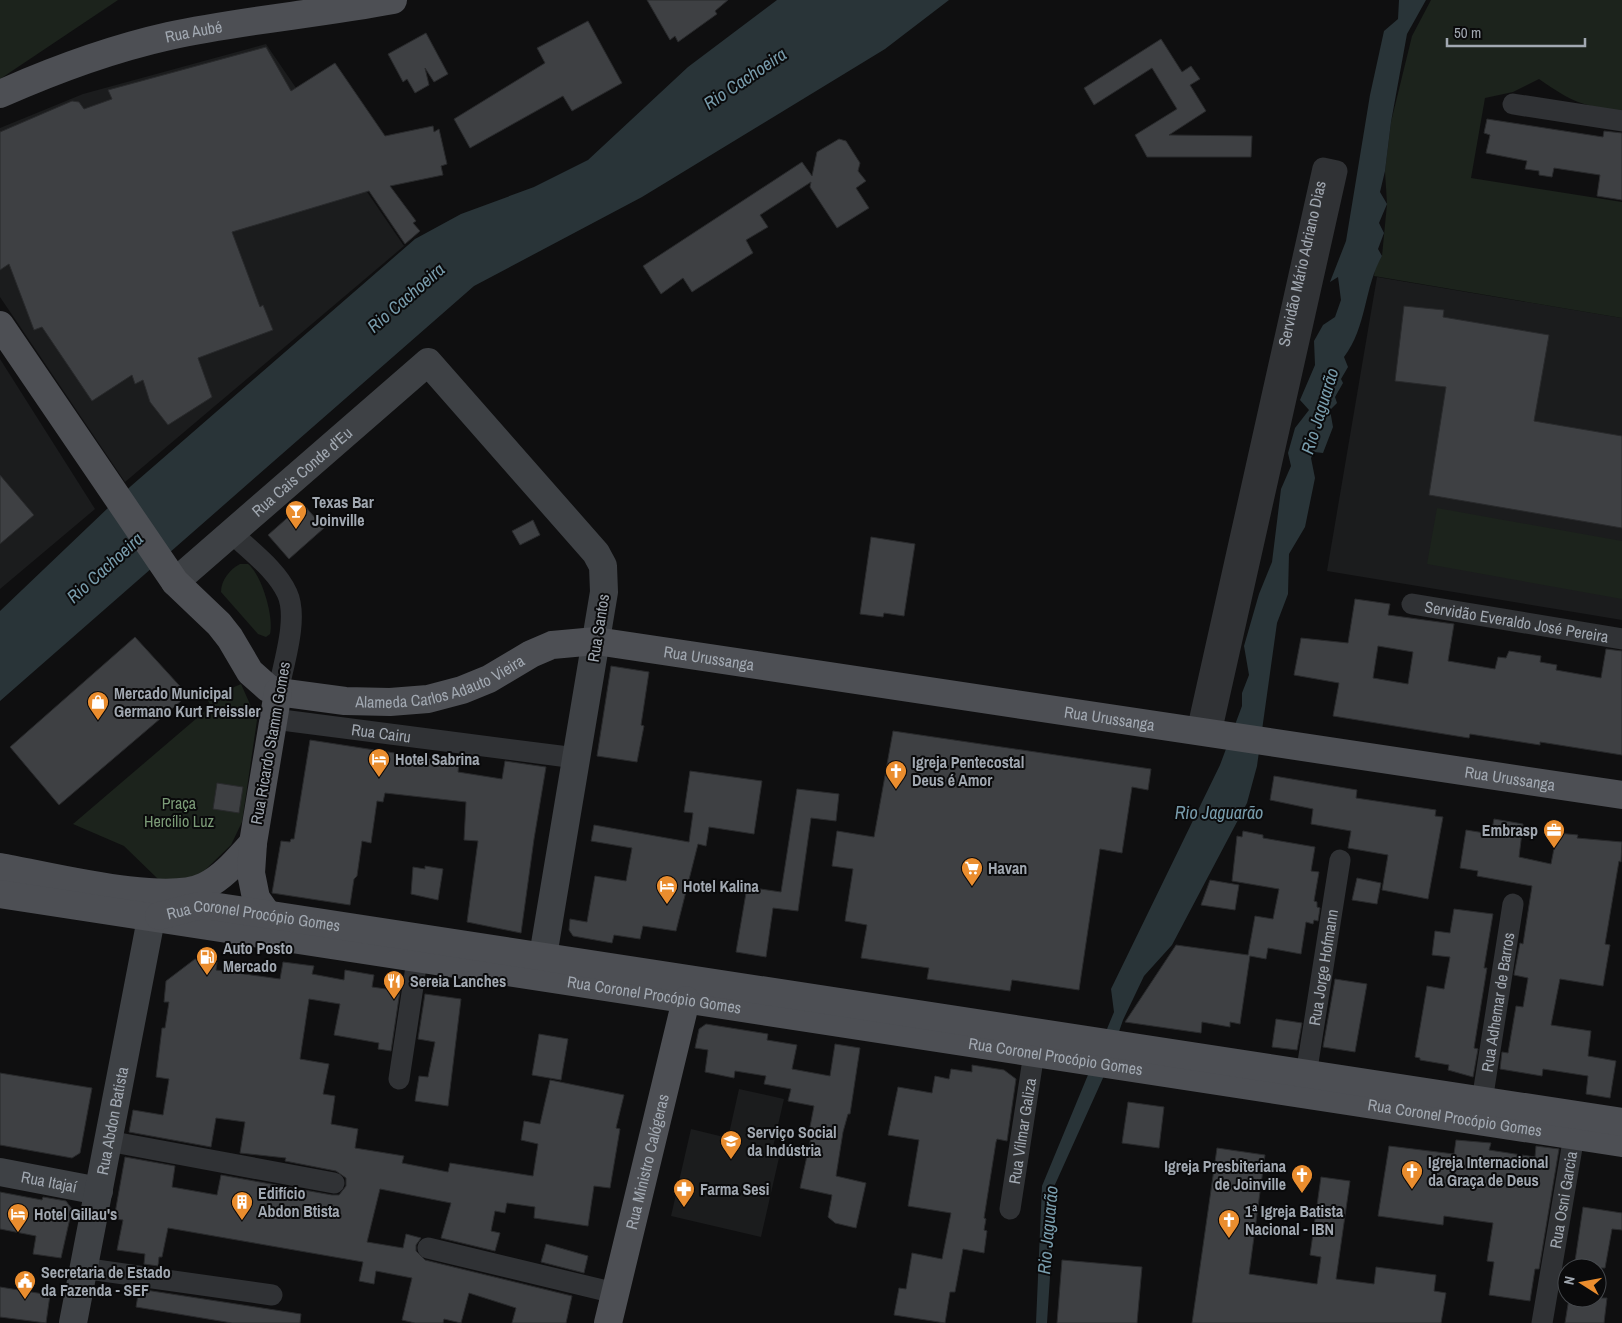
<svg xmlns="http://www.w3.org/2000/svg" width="1622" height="1323" font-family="'Archivo Narrow',sans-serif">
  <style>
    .built { fill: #1b1c1d }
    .green { fill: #1c231c }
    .water { fill: #293438 }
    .building { fill: #3e4043; stroke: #292a2c; fill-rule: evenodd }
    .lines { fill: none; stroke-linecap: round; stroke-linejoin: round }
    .street { stroke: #303235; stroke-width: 21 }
    .secondary { stroke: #3e4145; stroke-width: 28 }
    .primary { stroke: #4d4f54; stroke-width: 28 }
    .labels { text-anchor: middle; stroke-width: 4; stroke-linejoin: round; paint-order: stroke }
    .street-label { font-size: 16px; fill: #a1a8b1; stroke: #0a0a0b }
    .poi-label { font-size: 16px; font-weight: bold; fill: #a1a8b1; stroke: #0a0a0b; text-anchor: start }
    .park-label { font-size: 16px; fill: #7c9c78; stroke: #0a0a0b }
    .water-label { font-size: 18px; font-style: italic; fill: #789cac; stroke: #0a0a0b }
  </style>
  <rect width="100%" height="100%" fill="#0f0f10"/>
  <g class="built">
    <polygon points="266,44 404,246 125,482 0,297 0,128 83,94"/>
    <polygon points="1377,277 1622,318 1622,620 1327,571"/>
    <polygon points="0,359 95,509 0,589"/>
    <polygon points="739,1089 784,1099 773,1147 781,1149 761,1237 671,1216 691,1129 728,1138"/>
  </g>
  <g class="green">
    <polygon points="0,0 118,0 0,79"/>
    <path d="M1431,0H1622V112C1582,105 1573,103 1539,79L1513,92L1485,98L1471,178L1622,202V318L1374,276L1375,268L1382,256L1387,204L1385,171L1391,122L1412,36Z"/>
    <polygon points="1437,508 1622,541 1622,599 1427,564"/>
    <path d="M240,564H248C262,575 274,617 270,634L266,637L258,634L221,592C221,580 230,569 240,564Z"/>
    <polygon points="241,684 257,720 242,822 231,845 203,872 179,882 158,879 124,846 73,824 211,706 207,699"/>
  </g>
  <g class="water">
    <polygon points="777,0 949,0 885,49 642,197 474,286 0,701 0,611 131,486 415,239 461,214 534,187 588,160 688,67"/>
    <path d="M1399,0H1426L1407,34L1391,122L1385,171L1380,192L1387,204L1379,223L1384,233L1378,249L1382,256C1364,287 1367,327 1344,357L1348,367L1341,379L1343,383L1335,397L1337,403L1330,410L1333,427L1323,453L1314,452L1311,458L1315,478L1305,527L1289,554L1288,594L1277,623L1257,766L1247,803L1172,945L1144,976L1123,1020L1103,1078L1053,1189L1054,1215L1047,1323H1036L1042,1186L1114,1012L1111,989L1220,765L1242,706V693L1249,675L1244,646L1259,594L1272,562L1281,489L1291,466L1288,453L1295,428L1309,410L1300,400L1315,365L1314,341L1323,325L1335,317L1341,300L1338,277L1330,282L1346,241L1370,95L1384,31L1398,19Z"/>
  </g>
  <g class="building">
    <polygon points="647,0 728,0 715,11 717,14 678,42 675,36 670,40"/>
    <polygon points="588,21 622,83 572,111 563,96 470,148 454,119 545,63 537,48"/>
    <polygon points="426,33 448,74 434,82 425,68 429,85 415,93 407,79 403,82 388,54"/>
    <polygon points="1161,39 1182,72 1191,66 1200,79 1190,85 1206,111 1169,135 1252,136 1251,157 1147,157 1135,135 1177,109 1152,68 1094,105 1084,88"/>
    <polygon points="266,47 291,91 335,63 385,136 433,126 434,132 439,129 447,164 441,166 443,175 390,186 416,221 413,223 420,231 405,244 369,191 232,232 260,307 263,305 273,330 198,358 212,397 168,425 150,402 143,380 135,384 132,375 92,401 42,327 34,330 9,264 0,270 0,132 72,101 79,102 84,109 112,99 108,90"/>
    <polygon points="1487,119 1603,137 1604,131 1622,133 1622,200 1597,196 1600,175 1554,168 1552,177 1539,175 1539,171 1525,169 1527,161 1486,153 1490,135 1484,133"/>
    <polygon points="839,139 846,141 860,163 858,171 866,181 856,188 869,208 837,228 810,187 811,182 760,215 768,227 746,240 753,253 692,292 683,278 661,294 643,266 802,162 812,176 817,152"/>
    <polygon points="1404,306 1444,310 1443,317 1549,335 1534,421 1622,436 1622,528 1429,495 1446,387 1395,381"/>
    <polygon points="0,475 34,515 0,544"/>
    <polygon points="303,504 324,528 289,559 268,535"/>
    <polygon points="533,520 540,535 520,545 512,531"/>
    <polygon points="871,537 915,544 904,616 884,613 883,617 860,614"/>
    <path d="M1355,599L1390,604L1388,615L1454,624L1448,661L1495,669L1498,657L1506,658L1509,651L1541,656L1540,662L1557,665L1556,670L1601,678L1606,649L1622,651V755L1540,742V745L1470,734L1469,738L1333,716L1339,683L1294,675L1301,638L1348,643ZM1378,646L1413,652L1408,684L1373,678Z"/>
    <polygon points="135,637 188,695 59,805 10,747"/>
    <polygon points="611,666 649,672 641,725 644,726 637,762 597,756"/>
    <polygon points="893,731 1151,769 1148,790 1132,787 1122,853 1100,849 1079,990 1012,980 1010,991 927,979 929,968 861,958 867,925 845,921 853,869 832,866 837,831 874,837"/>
    <polygon points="310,740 459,763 458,772 502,779 505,761 546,767 534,839 521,933 467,922 478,841 464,840 466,802 385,793 383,802 377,801 371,843 362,841 357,876 354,879 350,905 272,893 281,841 290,842 291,839 294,839"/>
    <polygon points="690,771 762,781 754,834 709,827 706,846 698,844 676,931 643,926 640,939 614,935 612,943 573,936 569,930 570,919 587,922 595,876 626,881 632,848 591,841 594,825 689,842 693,813 684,812"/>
    <polygon points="1274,776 1357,790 1356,798 1436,810 1435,816 1443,817 1428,899 1382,890 1388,855 1348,848 1351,831 1311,824 1313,809 1270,800"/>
    <polygon points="217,783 243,787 239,813 213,809"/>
    <polygon points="797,789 839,794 836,821 811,818 798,911 773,908 766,957 736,952 747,887 781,892"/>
    <polygon points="1494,819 1523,824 1519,857 1551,864 1557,833 1578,835 1577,838 1622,842 1621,862 1619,861 1605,944 1610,945 1603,986 1560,979 1551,1025 1591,1031 1588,1056 1616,1061 1610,1098 1586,1094 1588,1076 1543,1069 1542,1076 1500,1069 1502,1052 1508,1053 1516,1006 1523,1007 1528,978 1514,975 1520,943 1523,944 1532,886 1477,876 1478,871 1460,868 1466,830 1491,834"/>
    <polygon points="1243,831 1263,835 1263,838 1315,847 1311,871 1319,872 1314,901 1317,902 1317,907 1320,908 1318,921 1314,920 1313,924 1306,922 1301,954 1268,948 1266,959 1250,956 1240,1024 1230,1022 1230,1027 1202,1022 1201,1033 1125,1022 1176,945 1248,955 1255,916 1273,919 1279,889 1232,881 1237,836 1242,837"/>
    <polygon points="425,866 443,869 438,900 411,894 413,867 425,869"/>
    <polygon points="1357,878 1381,883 1377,904 1352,900"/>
    <polygon points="1210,880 1239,885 1235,910 1201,905"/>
    <polygon points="1454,909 1493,914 1484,968 1487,968 1474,1048 1478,1049 1473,1077 1448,1070 1449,1065 1420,1060 1420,1058 1415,1057 1427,986 1444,989 1450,957 1432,955 1435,931 1450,933"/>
    <polygon points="195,959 217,962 216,970 280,979 283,962 314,966 312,974 344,980 345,970 374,975 372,987 400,991 391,1051 378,1049 379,1043 334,1035 340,1004 309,999 300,1059 329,1064 323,1094 335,1096 331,1124 358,1129 355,1148 404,1156 402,1163 448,1172 450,1163 533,1176 538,1144 521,1140 524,1121 540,1124 550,1080 624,1095 616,1128 620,1129 610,1188 594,1186 588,1226 534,1218 535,1207 507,1203 505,1213 495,1211 491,1231 500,1233 495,1251 441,1238 451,1203 380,1189 367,1242 403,1248 406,1234 421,1238 416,1245 416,1251 425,1260 572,1296 566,1323 512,1323 516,1308 469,1293 461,1323 444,1319 443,1323 415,1323 402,1320 412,1278 376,1271 374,1284 359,1281 363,1262 168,1228 162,1257 159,1257 158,1266 144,1264 145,1254 117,1250 123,1220 114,1219 125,1157 175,1166 172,1187 217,1195 221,1175 332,1195 339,1195 346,1186 346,1178 336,1171 285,1161 286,1158 240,1153 245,1122 216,1118 211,1147 129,1132 133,1110 163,1115 169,1079 156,1077 162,1028 165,1028 169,1002 164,1002 166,981"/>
    <polygon points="1335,979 1367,984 1355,1052 1323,1047"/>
    <polygon points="425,994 461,999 448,1106 415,1101 419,1076 428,1077 435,1042 418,1039"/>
    <polygon points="1276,1019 1302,1023 1297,1050 1272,1047"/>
    <polygon points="706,1024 768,1034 767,1040 797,1045 792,1069 830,1076 835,1044 860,1048 850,1114 848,1114 843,1132 836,1176 866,1183 856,1228 835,1223 828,1217 832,1195 800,1188 812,1133 809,1132 814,1106 788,1101 791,1089 764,1084 766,1076 735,1071 734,1078 705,1072 708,1050 695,1048 699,1029"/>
    <polygon points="539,1034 568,1039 561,1080 532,1075"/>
    <polygon points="972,1065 1004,1070 1016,1079 1007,1141 997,1139 996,1142 984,1218 986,1219 984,1230 987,1231 984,1253 963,1249 955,1292 950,1292 945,1323 894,1315 899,1288 906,1289 912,1253 942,1259 951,1213 908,1206 919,1140 888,1135 898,1087 932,1093 935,1076 949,1079 951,1069 972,1072"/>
    <polygon points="0,1073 92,1088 80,1153 72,1158 0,1145"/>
    <polygon points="1128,1102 1164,1107 1159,1148 1122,1143"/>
    <polygon points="1456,1140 1491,1143 1489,1150 1535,1157 1536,1146 1559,1149 1539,1269 1535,1269 1530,1301 1489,1295 1494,1262 1487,1261 1493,1223 1444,1216 1443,1225 1378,1216 1389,1146 1454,1154"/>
    <polygon points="1217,1148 1265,1155 1249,1274 1317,1284 1321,1257 1310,1255 1321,1177 1350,1181 1336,1279 1374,1284 1376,1267 1436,1275 1434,1291 1446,1293 1441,1323 1192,1323"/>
    <polygon points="0,1192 42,1200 43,1197 66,1201 72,1209 61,1258 33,1254 36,1236 0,1229"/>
    <polygon points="1583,1207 1622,1213 1622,1230 1612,1229 1605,1268 1574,1268"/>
    <polygon points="546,1244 588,1256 584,1273 541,1262"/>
    <polygon points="1062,1260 1142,1267 1137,1323 1057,1323"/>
    <polygon points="0,1287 50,1295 46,1323 0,1317"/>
    <polygon points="139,1289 301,1314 300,1323 232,1323 136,1307"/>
    <polygon points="1569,1298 1607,1298 1604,1323 1565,1323"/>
  </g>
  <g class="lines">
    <g class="street">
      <polyline points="1513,104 1622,121"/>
      <path d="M232,533C250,551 276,569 287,593C299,618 283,665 278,692"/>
      <path id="s1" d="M1412,604L1622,639"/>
      <path id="s2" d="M274,719L576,758"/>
      <path id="s3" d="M1197,731L1323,168L1337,171L1211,733"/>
      <path id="s4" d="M1306,1075L1340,860"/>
      <polyline points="399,1079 417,960"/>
      <path id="s5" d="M1482,1101L1513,904"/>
      <polyline points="108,1141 334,1183"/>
      <path id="s6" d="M1010,1209L1034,1053"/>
      <polyline points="428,1248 615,1293"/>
      <polyline points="82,1268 272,1295"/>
      <path id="s7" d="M1542,1323L1574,1136"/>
    </g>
    <g class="secondary">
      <path id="s8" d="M175,582L428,362L596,553L603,566L604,592L543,956"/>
      <path id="s9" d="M0,1172L99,1191"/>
      <path id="s10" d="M73,1323L151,919"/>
    </g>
    <g class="primary">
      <path id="s11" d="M0,94C54,70 111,49 169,36C243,20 319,14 393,0"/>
      <path id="s12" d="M0,325L175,582L219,624L230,638L250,672L268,688L278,692L345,701L390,702L428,699L462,690L489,679L531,654L552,645L596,641L1622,795"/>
      <path d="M0,867C47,875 165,906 205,886C224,877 239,858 253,843"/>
      <path id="s13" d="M0,894L1622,1143"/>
      <polyline points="268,915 256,898 251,873 253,843 278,692"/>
      <path id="s14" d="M159,916L198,906H212L1622,1122"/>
      <path id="s15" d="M608,1323L686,1000"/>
    </g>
  </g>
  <defs>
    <g id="bar-pin" transform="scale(1.125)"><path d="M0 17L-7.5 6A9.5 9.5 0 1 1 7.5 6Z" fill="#ea8d2e" stroke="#0a0a0b"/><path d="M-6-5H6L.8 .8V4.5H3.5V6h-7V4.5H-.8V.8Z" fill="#fff"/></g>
    <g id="shop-pin" transform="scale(1.125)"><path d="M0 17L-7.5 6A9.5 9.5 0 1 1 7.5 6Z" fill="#ea8d2e" stroke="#0a0a0b"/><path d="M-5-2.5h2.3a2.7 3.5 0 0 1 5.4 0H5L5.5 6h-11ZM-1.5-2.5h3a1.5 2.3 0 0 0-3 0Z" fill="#fff"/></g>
    <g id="hotel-pin" transform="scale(1.125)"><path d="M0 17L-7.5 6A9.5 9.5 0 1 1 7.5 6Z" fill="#ea8d2e" stroke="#0a0a0b"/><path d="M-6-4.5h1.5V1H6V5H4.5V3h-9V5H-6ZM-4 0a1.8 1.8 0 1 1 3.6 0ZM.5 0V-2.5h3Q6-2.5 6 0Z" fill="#fff"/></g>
    <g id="church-pin" transform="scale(1.125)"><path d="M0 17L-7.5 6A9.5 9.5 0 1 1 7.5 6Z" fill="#ea8d2e" stroke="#0a0a0b"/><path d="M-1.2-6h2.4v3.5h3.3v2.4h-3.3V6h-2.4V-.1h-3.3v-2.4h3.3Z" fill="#fff"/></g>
    <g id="office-pin" transform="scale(1.125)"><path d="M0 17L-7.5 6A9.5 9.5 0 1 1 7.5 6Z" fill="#ea8d2e" stroke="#0a0a0b"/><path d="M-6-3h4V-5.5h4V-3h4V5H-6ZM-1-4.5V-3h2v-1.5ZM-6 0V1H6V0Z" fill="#fff"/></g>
    <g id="supermarket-pin" transform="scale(1.125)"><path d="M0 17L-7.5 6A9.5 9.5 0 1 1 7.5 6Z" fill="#ea8d2e" stroke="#0a0a0b"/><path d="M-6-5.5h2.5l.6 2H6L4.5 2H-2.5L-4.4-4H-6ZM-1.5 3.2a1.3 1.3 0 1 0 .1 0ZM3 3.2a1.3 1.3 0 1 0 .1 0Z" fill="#fff"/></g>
    <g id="fuel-pin" transform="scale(1.125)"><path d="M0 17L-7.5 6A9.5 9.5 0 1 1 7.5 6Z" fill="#ea8d2e" stroke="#0a0a0b"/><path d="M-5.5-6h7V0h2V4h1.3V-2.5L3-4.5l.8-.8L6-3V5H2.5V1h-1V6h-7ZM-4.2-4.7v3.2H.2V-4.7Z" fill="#fff"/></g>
    <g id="restaurant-pin" transform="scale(1.125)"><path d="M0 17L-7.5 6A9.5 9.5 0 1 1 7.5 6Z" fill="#ea8d2e" stroke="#0a0a0b"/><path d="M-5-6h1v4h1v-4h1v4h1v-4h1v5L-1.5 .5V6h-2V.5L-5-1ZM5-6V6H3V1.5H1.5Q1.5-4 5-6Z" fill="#fff"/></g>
    <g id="university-pin" transform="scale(1.125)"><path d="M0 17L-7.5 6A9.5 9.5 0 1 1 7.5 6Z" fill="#ea8d2e" stroke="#0a0a0b"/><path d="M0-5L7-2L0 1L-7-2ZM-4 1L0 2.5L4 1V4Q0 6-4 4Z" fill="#fff"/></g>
    <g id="pharmacy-pin" transform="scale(1.125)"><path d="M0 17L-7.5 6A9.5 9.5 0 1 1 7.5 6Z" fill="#ea8d2e" stroke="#0a0a0b"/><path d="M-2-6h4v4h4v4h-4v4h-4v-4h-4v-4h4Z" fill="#fff"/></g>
    <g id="building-pin" transform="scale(1.125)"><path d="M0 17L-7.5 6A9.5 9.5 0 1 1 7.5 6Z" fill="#ea8d2e" stroke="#0a0a0b"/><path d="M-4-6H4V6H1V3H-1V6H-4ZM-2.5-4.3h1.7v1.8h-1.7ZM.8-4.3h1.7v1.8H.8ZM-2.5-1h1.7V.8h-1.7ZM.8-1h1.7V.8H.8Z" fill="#fff"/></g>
    <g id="civic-pin" transform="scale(1.125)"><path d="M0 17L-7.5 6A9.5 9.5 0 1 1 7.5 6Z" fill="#ea8d2e" stroke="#0a0a0b"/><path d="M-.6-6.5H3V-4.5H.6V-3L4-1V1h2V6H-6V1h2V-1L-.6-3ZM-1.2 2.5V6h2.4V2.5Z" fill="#fff"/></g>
  </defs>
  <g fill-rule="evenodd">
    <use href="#bar-pin" x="296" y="511"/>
    <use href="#shop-pin" x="98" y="702"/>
    <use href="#hotel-pin" x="379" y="759"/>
    <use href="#church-pin" x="896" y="771"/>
    <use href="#office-pin" x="1554" y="830"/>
    <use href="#supermarket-pin" x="972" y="868"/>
    <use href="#hotel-pin" x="667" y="886"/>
    <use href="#fuel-pin" x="207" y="957"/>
    <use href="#restaurant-pin" x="394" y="981"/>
    <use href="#university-pin" x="731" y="1141"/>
    <use href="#church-pin" x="1412" y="1171"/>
    <use href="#church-pin" x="1302" y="1175"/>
    <use href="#pharmacy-pin" x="684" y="1189"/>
    <use href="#building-pin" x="242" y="1202"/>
    <use href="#hotel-pin" x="18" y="1214"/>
    <use href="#church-pin" x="1229" y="1220"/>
    <use href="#civic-pin" x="25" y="1281"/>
  </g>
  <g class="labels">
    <g class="street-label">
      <text dy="6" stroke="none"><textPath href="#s11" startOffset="204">Rua Aubé</textPath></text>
      <text dy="6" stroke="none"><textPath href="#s3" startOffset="479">Servidão Mário Adriano Dias</textPath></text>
      <text dy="6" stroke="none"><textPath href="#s8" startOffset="168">Rua Cais Conde d'Eu</textPath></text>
      <text dy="6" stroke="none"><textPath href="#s1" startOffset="106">Servidão Everaldo José Pereira</textPath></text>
      <text transform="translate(598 628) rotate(-81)" y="6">Rua Santos</text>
      <text dy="6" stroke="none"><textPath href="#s12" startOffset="909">Rua Urussanga</textPath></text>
      <text dy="6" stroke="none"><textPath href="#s12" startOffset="630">Alameda Carlos Adauto Vieira</textPath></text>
      <text dy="6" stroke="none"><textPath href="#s12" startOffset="1314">Rua Urussanga</textPath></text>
      <text dy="6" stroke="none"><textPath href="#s2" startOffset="108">Rua Cairu</textPath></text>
      <text transform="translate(270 743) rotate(-80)" y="6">Rua Ricardo Stamm Gomes</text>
      <text dy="6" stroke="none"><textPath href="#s12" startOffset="1719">Rua Urussanga</textPath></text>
      <text dy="6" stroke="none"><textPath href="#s14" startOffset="96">Rua Coronel Procópio Gomes</textPath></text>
      <text dy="6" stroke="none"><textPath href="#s4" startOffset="109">Rua Jorge Hofmann</textPath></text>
      <text dy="6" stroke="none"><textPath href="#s13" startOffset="662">Rua Coronel Procópio Gomes</textPath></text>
      <text dy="6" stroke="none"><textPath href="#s5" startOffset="100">Rua Adhemar de Barros</textPath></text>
      <text dy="6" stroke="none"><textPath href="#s13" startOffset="1068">Rua Coronel Procópio Gomes</textPath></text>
      <text dy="6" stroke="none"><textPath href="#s13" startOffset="1472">Rua Coronel Procópio Gomes</textPath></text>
      <text dy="6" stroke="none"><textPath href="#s10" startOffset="206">Rua Abdon Batista</textPath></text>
      <text dy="6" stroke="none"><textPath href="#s6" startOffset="79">Rua Vilmar Galiza</textPath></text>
      <text dy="6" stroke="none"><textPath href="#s15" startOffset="166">Rua Ministro Calógeras</textPath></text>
      <text dy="6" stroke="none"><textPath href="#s9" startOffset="50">Rua Itajaí</textPath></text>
      <text dy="6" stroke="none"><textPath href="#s7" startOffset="125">Rua Osni Garcia</textPath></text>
    </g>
    <g class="poi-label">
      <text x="312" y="508">Texas Bar<tspan x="312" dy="18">Joinville</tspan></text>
      <text x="114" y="699">Mercado Municipal<tspan x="114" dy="18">Germano Kurt Freissler</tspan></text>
      <text x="395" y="765">Hotel Sabrina</text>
      <text x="912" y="768">Igreja Pentecostal<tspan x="912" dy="18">Deus é Amor</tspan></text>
      <text x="1538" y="836" text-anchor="end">Embrasp</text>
      <text x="988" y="874">Havan</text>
      <text x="683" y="892">Hotel Kalina</text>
      <text x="223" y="954">Auto Posto<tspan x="223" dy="18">Mercado</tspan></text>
      <text x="410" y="987">Sereia Lanches</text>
      <text x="747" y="1138">Serviço Social<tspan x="747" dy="18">da Indústria</tspan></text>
      <text x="1428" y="1168">Igreja Internacional<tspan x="1428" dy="18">da Graça de Deus</tspan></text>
      <text x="1286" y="1172" text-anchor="end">Igreja Presbiteriana<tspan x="1286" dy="18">de Joinville</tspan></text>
      <text x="700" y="1195">Farma Sesi</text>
      <text x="258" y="1199">Edifício<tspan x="258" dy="18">Abdon Btista</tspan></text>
      <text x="1245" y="1217">1ª Igreja Batista<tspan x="1245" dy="18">Nacional - IBN</tspan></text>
      <text x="34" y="1220">Hotel Gillau's</text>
      <text x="41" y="1278">Secretaria de Estado<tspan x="41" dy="18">da Fazenda - SEF</tspan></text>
    </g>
    <g class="park-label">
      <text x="179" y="809">Praça<tspan x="179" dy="18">Hercílio Luz</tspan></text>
    </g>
    <g class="water-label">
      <text transform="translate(745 79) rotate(-34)" y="6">Rio Cachoeira</text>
      <text transform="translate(406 298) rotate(-41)" y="6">Rio Cachoeira</text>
      <text transform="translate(1320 411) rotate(-73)" y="6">Rio Jaguarão</text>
      <text transform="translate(105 568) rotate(-42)" y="6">Rio Cachoeira</text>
      <text x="1219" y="819">Rio Jaguarão</text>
      <text transform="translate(1048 1230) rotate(-85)" y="6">Rio Jaguarão</text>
    </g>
  </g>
  <g transform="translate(1582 1283) rotate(281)"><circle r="24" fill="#0a0a0b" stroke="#46494d"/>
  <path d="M0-4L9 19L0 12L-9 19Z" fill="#ea8d2e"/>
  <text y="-8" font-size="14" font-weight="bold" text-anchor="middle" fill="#a1a8b1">N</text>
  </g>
  <path d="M1447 38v8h138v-8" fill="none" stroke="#a1a8b1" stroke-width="2.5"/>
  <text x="1454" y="38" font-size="15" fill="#a1a8b1" stroke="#0a0a0b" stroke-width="4" paint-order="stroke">50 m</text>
</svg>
